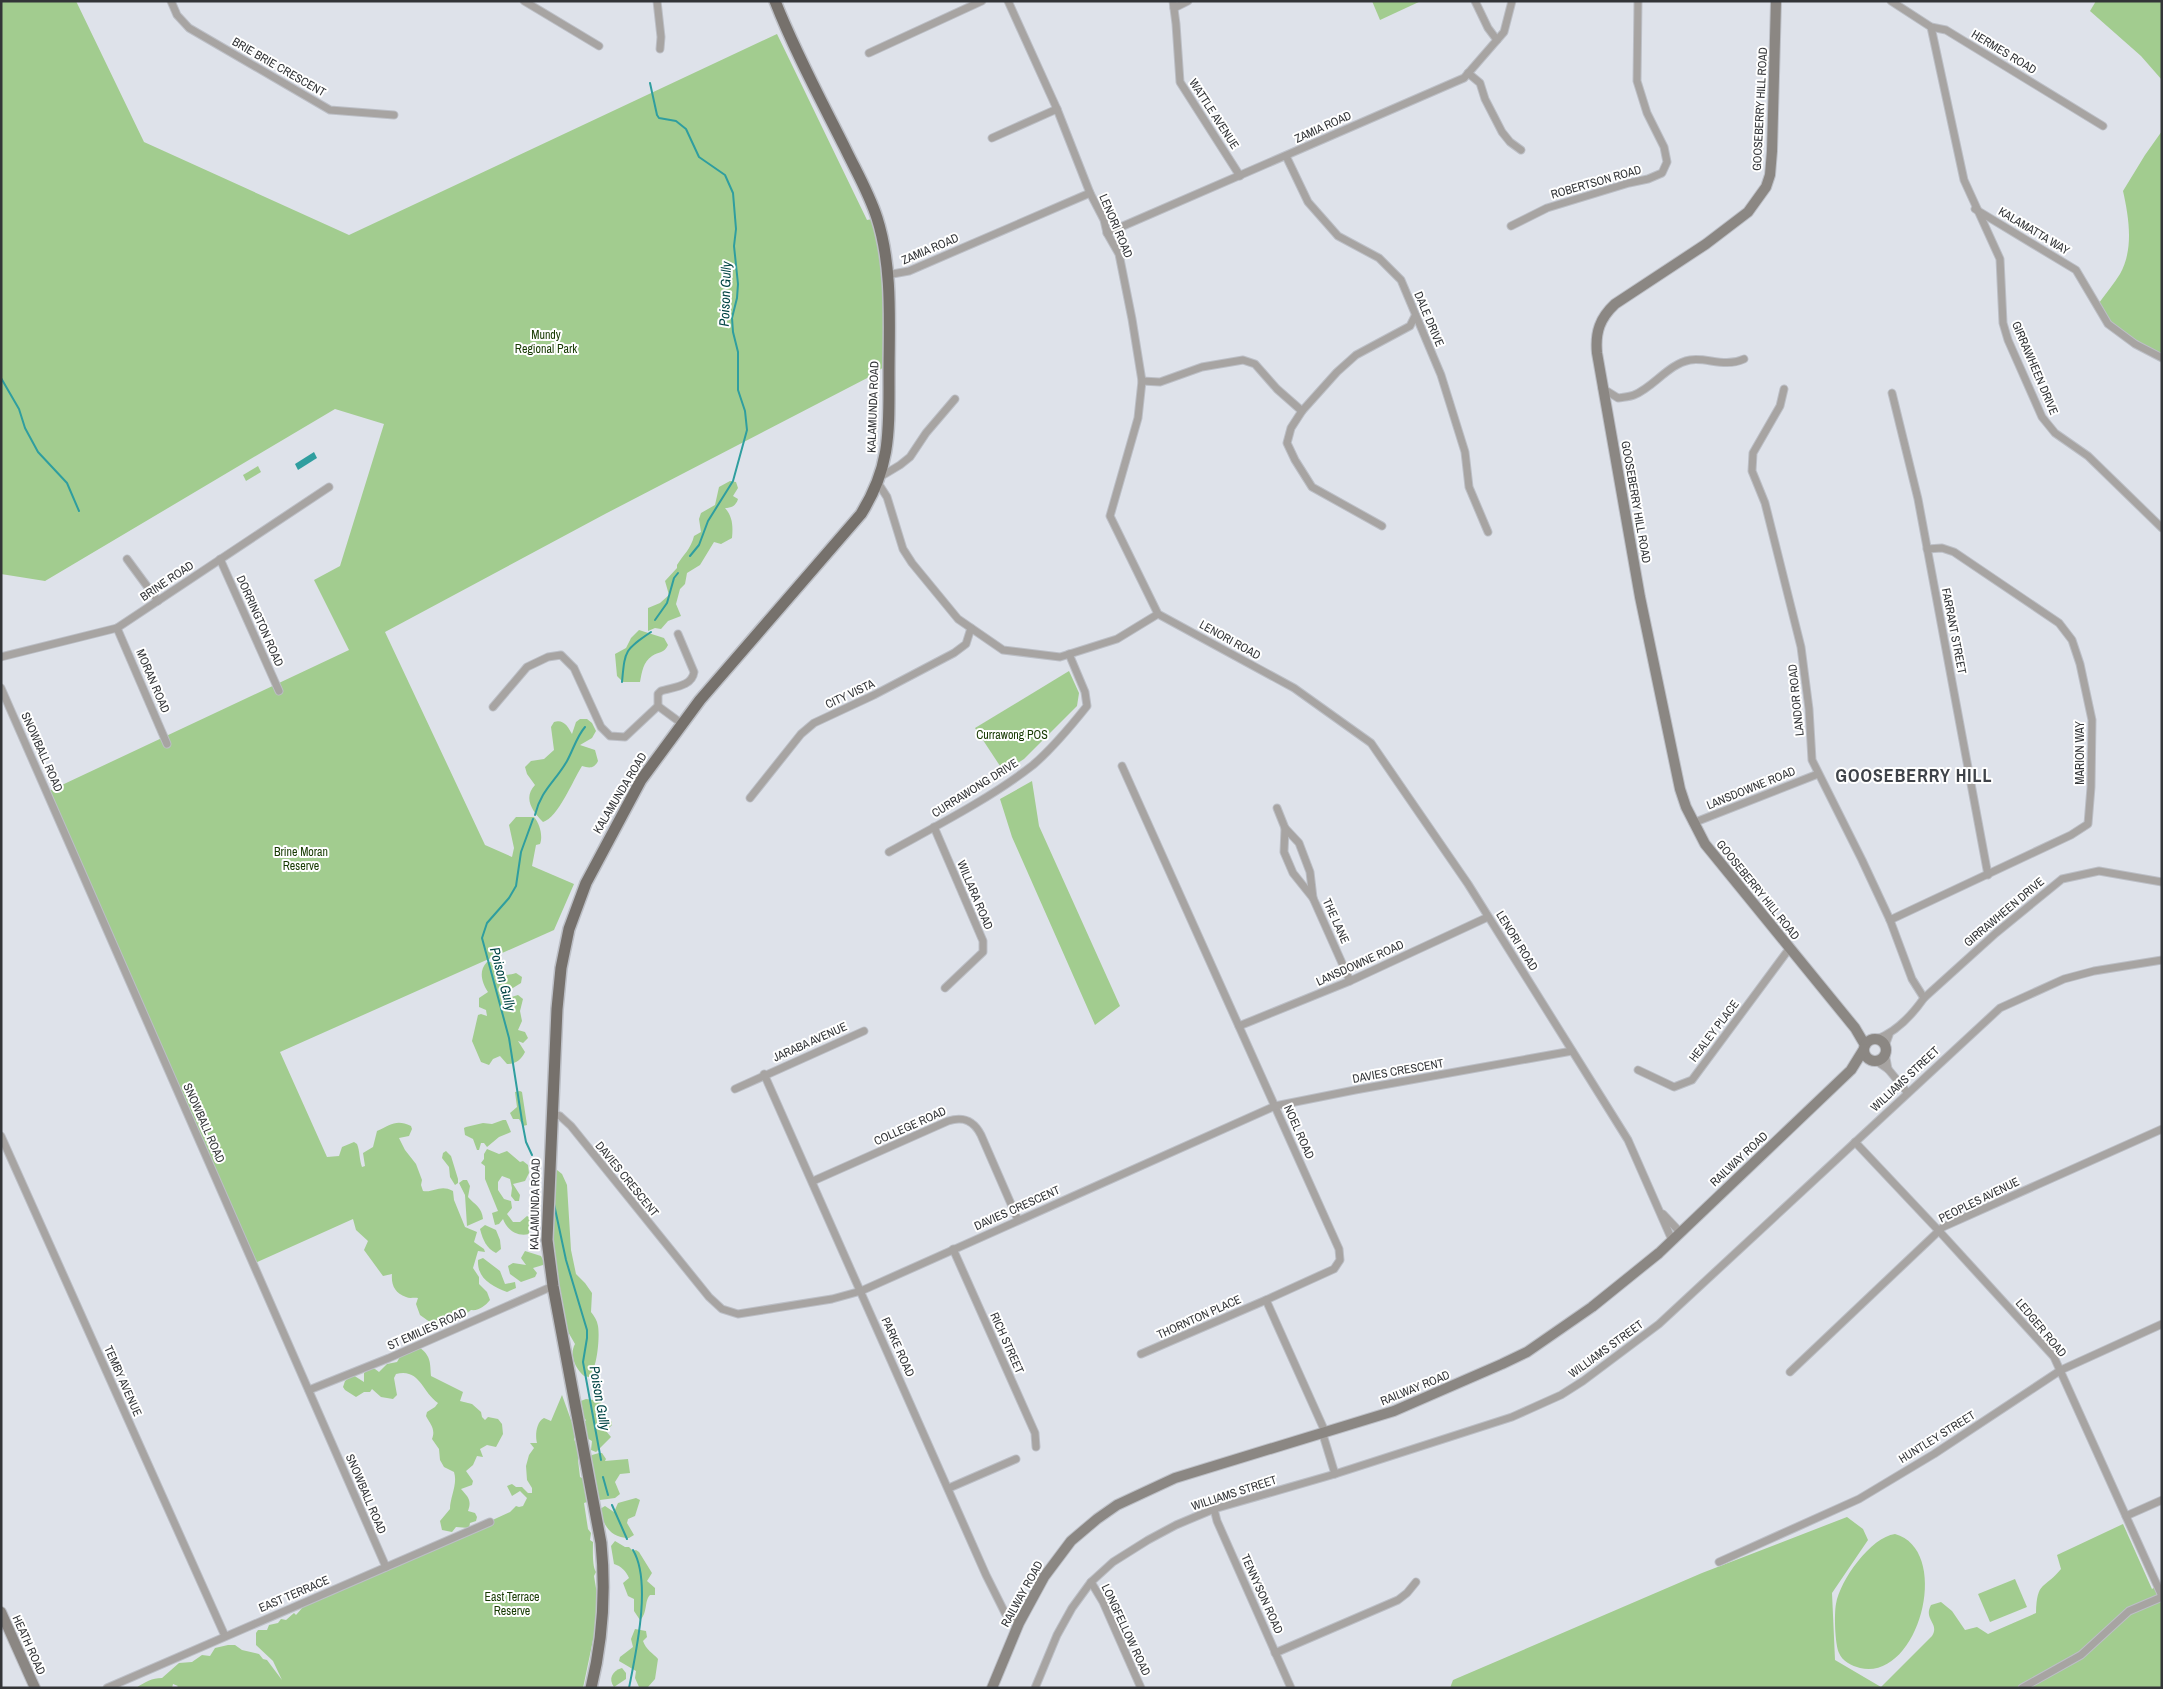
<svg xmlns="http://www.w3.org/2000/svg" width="2163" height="1689" font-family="'Archivo Narrow',sans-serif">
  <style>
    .green { fill: #a2cc8f }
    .water { fill: #2f9e9f }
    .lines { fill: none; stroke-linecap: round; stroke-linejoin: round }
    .stream { stroke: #2f9e9f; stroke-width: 2 }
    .street-casing { stroke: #bcbfc6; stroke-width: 9 }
    .secondary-casing { stroke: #bcbfc6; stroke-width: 12 }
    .primary-casing { stroke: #bcbfc6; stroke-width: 14 }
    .street { stroke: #a7a4a2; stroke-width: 7 }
    .secondary { stroke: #8b8783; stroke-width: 10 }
    .primary { stroke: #76716c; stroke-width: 11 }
    .labels { text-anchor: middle; stroke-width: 4; stroke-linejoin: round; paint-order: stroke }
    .street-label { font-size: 12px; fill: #333538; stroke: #fff }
    .park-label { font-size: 12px; fill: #163901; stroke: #fff }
    .water-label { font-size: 14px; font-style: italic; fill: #044; stroke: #fff }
    .district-label { font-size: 18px; font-weight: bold; letter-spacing: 1px; fill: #3f4349; stroke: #fff }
  </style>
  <rect width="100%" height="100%" fill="#dee2ea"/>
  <g class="green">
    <path d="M1,1H76L144,142L349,235L777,34L867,220L877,218L882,239L889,363L873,375L605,514L385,632L485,845L512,857L514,848L509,825L516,817H534C540,824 543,836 540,844L536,845L532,866L574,884L554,930L280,1052L327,1157L339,1156L342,1147L354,1142L357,1144C360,1151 359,1159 362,1167L365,1166L363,1153L373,1147L377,1131C391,1125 396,1119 411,1126L412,1129L409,1136L399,1138L405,1150L416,1164L422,1180L421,1185L423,1191C434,1193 440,1184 453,1191L454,1200L465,1227L477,1232L474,1242L484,1249L485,1252L478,1251L473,1268L479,1277V1284L487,1292L490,1300C485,1306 479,1311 471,1310L466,1314L457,1318H448L441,1324L434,1325L420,1315L416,1304L418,1298C414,1297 410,1299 406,1297C395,1293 391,1285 392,1274L383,1276L364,1250L368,1241L356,1230L353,1219L253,1264L47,792L349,650L314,580L340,566L384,424L335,409L45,581L1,574Z"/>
    <polygon points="1372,1 1421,1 1380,20"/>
    <polygon points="2096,1 2162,1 2162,80 2141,56 2090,11"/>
    <path d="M2162,131V356L2149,349L2110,322L2099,303C2106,293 2114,284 2120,274C2134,249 2129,218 2123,191L2145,155Z"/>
    <polygon points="258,466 261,472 246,481 243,475"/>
    <path d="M730,481L736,482L738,488L733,496L738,499C736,506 731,508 725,508C733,517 733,527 732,538L721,544L714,542L700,565L687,573L685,584L680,589L676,604L681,616L668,621L661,629L655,628L648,631V608L660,603L669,595L665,581L677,568V565C683,555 691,549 694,536L701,532L699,519L701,513L715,505L719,487Z"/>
    <path d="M639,630L664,638L668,645C664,654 659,651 652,656C643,662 642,672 640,682H623L617,676L615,654L626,648L631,638Z"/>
    <polygon points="1069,671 1079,693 1077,706 1024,759 1004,772 975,728"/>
    <path d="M580,719H587L592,723L596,731L592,738L580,745L595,750L598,761C594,769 589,768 582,766C573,780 558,818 543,822C532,811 523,798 535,785L527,774L525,767L531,761L544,759L554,750L551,727L554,722C564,719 568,727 572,734L576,722Z"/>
    <polygon points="1032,781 1039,826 1120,1006 1095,1025 1012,837 1000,799"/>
    <path d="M487,962H491C500,973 500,978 516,973L522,977L521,983L503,994L508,998L518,995L523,999L520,1011L522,1021L518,1030L525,1032L528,1038L523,1043L518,1041L525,1052C521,1060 516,1064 507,1064L500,1056L493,1059L489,1065L481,1062L472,1041L478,1015L481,1014L487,1016L486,1010L479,1007V998L488,992C482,983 478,971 487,962Z"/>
    <polygon points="520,1091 522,1092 527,1125 523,1126 519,1119 513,1119 510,1113 517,1107 515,1092"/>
    <polygon points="503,1120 506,1120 511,1132 499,1137 487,1147 484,1143 481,1143 479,1150 477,1150 473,1139 465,1135 464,1128 466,1127 483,1123 492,1124"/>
    <path d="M487,1149L499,1154L507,1151L520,1162L523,1161L528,1165L529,1173L525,1181L513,1184L520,1195L519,1201H515L511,1196L512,1188L510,1179L502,1176L498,1182V1190L504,1199L511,1201L512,1208L507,1214L513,1222H520L527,1216L538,1222L536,1227L529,1225V1234C517,1237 507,1230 503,1219L499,1224L495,1225L492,1213L498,1211L485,1179V1166L481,1163L484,1159V1154Z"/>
    <polygon points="446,1151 451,1156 458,1179 458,1183 455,1185 450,1177 449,1167 442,1158 443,1153"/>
    <path d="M552,1170H557L562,1174L567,1185L571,1250L576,1274L585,1283L592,1293L591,1312C594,1316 597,1320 598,1326C600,1337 597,1370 589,1377L584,1376C575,1368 569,1355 575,1344L563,1323L554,1269L547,1176Z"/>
    <path d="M463,1180H467L470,1186L468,1197C475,1205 482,1207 483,1219L467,1226L465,1195L459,1183Z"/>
    <path d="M485,1225L496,1230L500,1240L501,1249L496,1253C486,1248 483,1240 480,1229Z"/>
    <polygon points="525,1251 541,1256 544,1262 543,1265 533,1268 537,1273 535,1277 521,1282 510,1274 508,1266 513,1263 526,1265 521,1258"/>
    <path d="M483,1258L500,1271L505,1284L515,1282L516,1288L507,1292C492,1286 477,1279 478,1260Z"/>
    <path d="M419,1347C431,1356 430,1362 431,1376L463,1392L460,1401L472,1404L481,1412L482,1417L485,1420L488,1417L498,1419L502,1424L503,1434L496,1447L487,1445L480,1449L483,1457L477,1456L473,1465L466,1471L473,1481L472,1485L461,1489C468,1497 472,1500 468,1511L475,1513L477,1517L476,1521L470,1523L469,1528L456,1527L452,1532L442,1530L440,1521L450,1509C450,1497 458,1484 454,1472L444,1467L440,1460L439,1449L432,1439C436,1429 430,1424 426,1416L427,1412L435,1407L438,1403C422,1392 420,1368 396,1374L394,1378L397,1395L393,1399L381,1397L372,1389L370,1392H364L356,1397L345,1390L343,1387L345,1381L353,1375L364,1382V1373L369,1369H375L379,1372L387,1364L397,1362L401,1355Z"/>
    <path d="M562,1395L576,1434L574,1439L579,1452L578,1460L580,1477L584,1479L590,1501L584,1503L588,1529L591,1533L590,1540L593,1542C593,1550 592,1566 596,1572L594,1576L600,1612L596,1613L597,1638L593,1640L583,1688H176L178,1686L173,1684L172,1688H136C145,1682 152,1678 162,1678L179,1663L192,1662L202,1655L210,1656L215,1648L228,1645H235L242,1650L259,1654L263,1659L267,1660L282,1680L273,1661L256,1645V1633L258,1630H267L269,1625L278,1623L281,1619L286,1620L294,1613L296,1615L303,1607L510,1512L516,1506L519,1507L523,1506L527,1498L520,1491L512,1496L507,1486L512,1484L516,1487H522L528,1493H532V1488L527,1480L526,1466L529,1455L534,1448L530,1443H537C535,1436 536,1422 544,1418L551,1421Z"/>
    <polygon points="586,1399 601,1401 602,1408 599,1414 612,1422 612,1425 606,1431 611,1437 596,1452 591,1450 592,1441 583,1436 582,1425 586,1420 578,1413 578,1402"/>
    <polygon points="599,1453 602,1453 606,1459 605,1461 628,1459 630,1473 620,1474 615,1482 620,1494 615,1498 600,1500 598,1497 589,1459 592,1455"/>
    <path d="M636,1498L640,1500L635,1516L628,1519L627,1523L634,1535L629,1538C611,1538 603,1526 600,1509L605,1506L614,1512L618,1503Z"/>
    <path d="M1847,1517L1863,1529L1868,1540L1832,1593L1835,1660L1881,1687L1932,1636C1940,1623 1923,1620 1931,1605L1941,1602L1952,1611L1965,1630L1977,1627L1988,1634L2036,1613C2037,1580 2044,1590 2061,1569L2057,1555L2123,1524L2152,1589L2157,1586L2162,1596V1688H1450L1453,1680L1702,1573Z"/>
    <path d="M1895,1534C1953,1550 1919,1682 1860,1668C1852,1666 1842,1661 1839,1653C1835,1644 1834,1614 1836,1604C1840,1580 1871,1537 1895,1534Z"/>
    <path d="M615,1541L625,1547H629L633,1551L636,1550L639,1552L652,1573L647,1581L655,1588V1595H650C644,1601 648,1613 640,1620L634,1611V1599L628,1596L623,1583L629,1578C626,1571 621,1566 614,1564L611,1546Z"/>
    <polygon points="2015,1579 2027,1607 1990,1622 1978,1594"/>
    <path d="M635,1629L646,1631L647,1637L643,1641C646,1650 653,1653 658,1659L655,1679L648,1687H639L635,1678L636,1671L619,1661L620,1657L633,1647L631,1639Z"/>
    <path d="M622,1668L626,1673V1679L614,1687C608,1679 612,1671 622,1668Z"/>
  </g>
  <polygon class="water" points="314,452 317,458 298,470 295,464"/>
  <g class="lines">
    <g class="stream">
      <polyline points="650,83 657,115 659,118 676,121 686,129 699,157 725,175 733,193 736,229 734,246 738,284 737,298 732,318 733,332 738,352 738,390 745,411 747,430 733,481 708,521 699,545 690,556"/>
      <polyline points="1,378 19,409 25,428 38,452 67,483 79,511"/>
      <polyline points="655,620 667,603 674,578 678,573"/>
      <path d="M622,682C625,651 624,650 651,632"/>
      <path d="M535,815C541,790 555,782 567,761C573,750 577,736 585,727"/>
      <polyline points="532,1155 526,1142 522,1121 509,1038 482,938 487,923 509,898 516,886 521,852 533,819"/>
      <polyline points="554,1204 566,1260 587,1330 587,1338 583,1362 601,1460"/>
      <polyline points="603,1477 608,1495"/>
      <polyline points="612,1505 627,1539"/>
      <path d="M629,1688C636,1652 652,1582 633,1550"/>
    </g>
    <g class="street-casing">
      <g id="street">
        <polyline points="171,1 177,15 189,28 330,110 394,115"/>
        <polyline points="524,1 599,46"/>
        <polyline points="657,1 661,37 660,49"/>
        <polyline points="1008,1 1057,109 1090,193 1104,220 1107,233 1119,254 1132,319 1142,381 1138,418 1110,516 1158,614 1294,688 1371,743 1468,884 1628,1140 1672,1240"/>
        <polyline points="1173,1 1176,24 1180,82 1240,176"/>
        <polyline points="1475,1 1488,28 1497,40"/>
        <polyline points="1891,1 1931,27 1946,30 2103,126"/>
        <polyline points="1174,8 1188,1"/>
        <polyline points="1931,27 1964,180 2000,259 2003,323 2008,340 2042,417 2055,433 2088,456 2162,528"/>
        <polyline points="869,53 982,1"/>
        <polyline points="1468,73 1480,83 1485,99 1502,132 1510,142 1521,150"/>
        <polyline points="992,138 1057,109"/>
        <polyline points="1286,156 1308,202 1338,236 1379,258 1401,280 1441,375 1465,452 1469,487 1488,532"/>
        <polyline points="1975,209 2076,270 2108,324 2135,344 2162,358"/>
        <polyline points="1511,226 1547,208 1629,183 1648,179 1662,173 1667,162 1664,147 1647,113 1637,81 1638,1"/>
        <polyline points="1107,233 1464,78 1504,32 1512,1"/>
        <polyline points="887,275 909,271 1090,193"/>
        <polyline points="1142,381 1160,382 1202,367 1243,360 1255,364 1277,389 1302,411"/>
        <path d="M1602,388L1618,398C1623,397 1629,397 1634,395C1654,387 1668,364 1690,360C1707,357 1724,368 1744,359"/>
        <polyline points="1784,389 1780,406 1753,453 1752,471 1765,503 1801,647 1809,709 1812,760 1862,860 1890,920 1912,979 1924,998"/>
        <polyline points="1892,393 1918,499 1988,875"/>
        <polyline points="880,477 900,465 910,457 926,433 955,399"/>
        <polyline points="878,483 887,497 903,549 912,563 958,619 1003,650 1060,657 1117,639 1158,614"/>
        <polyline points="1382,526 1312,487 1295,460 1287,443 1291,428 1302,411 1337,372 1356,355 1410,326 1415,316"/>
        <polyline points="127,559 158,601"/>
        <polyline points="220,559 279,691"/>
        <polyline points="117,628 167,744"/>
        <polyline points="1,657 117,628 329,487"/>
        <polyline points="1,688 386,1567"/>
        <polyline points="658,706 681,723"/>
        <path d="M493,707L527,667L548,657L561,655L574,668L601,727L610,736L625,737L658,706V694L661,691C672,687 692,687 694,672L678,634"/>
        <polyline points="1122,766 1339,1249 1340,1260 1334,1269 1266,1300 1323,1427 1324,1438 1335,1474"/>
        <polyline points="750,798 801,734 814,723 874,695 954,653 966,644 971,628"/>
        <polyline points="1277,808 1285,828 1299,843 1310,872 1313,898"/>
        <polyline points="1693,823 1818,774"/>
        <polyline points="934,827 983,941 983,952 945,988"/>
        <polyline points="1285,828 1284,852 1293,873 1313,898 1350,981"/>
        <path d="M889,852C936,826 991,798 1033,765C1053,748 1071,726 1087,706L1085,692L1069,654"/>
        <polyline points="1890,920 2071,835 2088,824 2091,787 2092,720 2080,664 2072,640 2059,623 1954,552 1942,548 1927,549"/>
        <polyline points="1239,1026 1350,981 1488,917"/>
        <path d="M1877,1039C1896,1032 1912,1015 1924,998L1996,933L2062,879L2099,871L2162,882"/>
        <polyline points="1885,1046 1889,1035"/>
        <polyline points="1885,1053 1888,1069"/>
        <polyline points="1875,1060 1888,1069 1907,1092"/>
        <polyline points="1638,1070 1674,1087 1692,1080 1789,949"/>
        <polyline points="764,1074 986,1575 1005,1613 1019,1623"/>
        <polyline points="735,1089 864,1031"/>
        <polyline points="552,1113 560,1116 571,1126 709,1297 722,1309 738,1314 832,1299 861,1291 1275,1106 1355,1090 1572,1051"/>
        <polyline points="1,1136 225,1636"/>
        <polyline points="1855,1142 1939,1231 2054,1357 2162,1596"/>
        <path d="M813,1181L948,1121C964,1116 974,1121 981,1135L1018,1220"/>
        <polyline points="1663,1214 1680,1232"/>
        <polyline points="953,1249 1035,1433 1036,1447"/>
        <polyline points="1141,1354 1266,1300"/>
        <polyline points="1790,1372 1943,1227 2162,1129"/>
        <polyline points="309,1390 389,1358 553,1286"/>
        <polyline points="949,1488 1016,1459"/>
        <polyline points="1214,1509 1217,1521 1291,1688"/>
        <polyline points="2126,1516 2162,1500"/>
        <polyline points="1719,1562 1859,1499 1934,1454 2061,1370 2162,1324"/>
        <polyline points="1091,1582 1103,1602 1141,1688"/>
        <polyline points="1275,1653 1398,1600 1407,1593 1416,1582"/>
        <polyline points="107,1688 490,1522"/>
        <polyline points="1035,1688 1057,1635 1072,1608 1091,1582 1113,1562 1148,1540 1176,1525 1214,1509 1335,1474 1512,1417 1561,1395 1583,1381 1659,1324 2000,1008 2064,979 2094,971 2162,960"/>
        <polyline points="2022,1688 2081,1655 2129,1611 2162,1597"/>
      </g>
    </g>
    <g class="secondary-casing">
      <g id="secondary">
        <path d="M1776,1L1772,151L1770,175L1766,187L1748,212L1706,244L1615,304C1600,318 1595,332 1597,353L1640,597L1680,789L1686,807L1705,844L1855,1028L1865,1045"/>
        <circle cx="1875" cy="1050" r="11"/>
        <polyline points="1,1612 35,1688"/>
        <polyline points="992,1688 1019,1623 1044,1577 1071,1541 1097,1519 1117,1505 1175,1478 1394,1411 1502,1364 1527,1352 1592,1307 1659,1253 1851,1070 1864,1049"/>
      </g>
    </g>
    <g class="primary-casing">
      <path id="primary" d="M591,1688C603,1639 606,1593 601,1543L553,1286L547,1240L557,1009L561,968L569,929L586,883L641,780L700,700L861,514C891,466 889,431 889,376C889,324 893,268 877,218C869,193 856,171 845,148C821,100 795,52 775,1"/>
    </g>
    <use href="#street" class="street"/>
    <use href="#secondary" class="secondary"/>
    <use href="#primary" class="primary"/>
  </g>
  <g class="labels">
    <g class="street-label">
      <text transform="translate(2004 52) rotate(31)" y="4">HERMES ROAD</text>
      <text transform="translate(279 67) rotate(30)" y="4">BRIE BRIE CRESCENT</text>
      <text transform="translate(1760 109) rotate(-87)" y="4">GOOSEBERRY HILL ROAD</text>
      <text transform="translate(1214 114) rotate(57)" y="4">WATTLE AVENUE</text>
      <text transform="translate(1323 127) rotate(-24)" y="4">ZAMIA ROAD</text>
      <text transform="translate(1596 182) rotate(-16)" y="4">ROBERTSON ROAD</text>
      <text transform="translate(1116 226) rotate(67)" y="4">LENORI ROAD</text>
      <text transform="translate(2034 231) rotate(31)" y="4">KALAMATTA WAY</text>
      <text transform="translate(930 249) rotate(-23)" y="4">ZAMIA ROAD</text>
      <text transform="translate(1429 319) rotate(67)" y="4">DALE DRIVE</text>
      <text transform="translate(2035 368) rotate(67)" y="4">GIRRAWHEEN DRIVE</text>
      <text transform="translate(873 407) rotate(-88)" y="4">KALAMUNDA ROAD</text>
      <text transform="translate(1636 502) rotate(80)" y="4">GOOSEBERRY HILL ROAD</text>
      <text transform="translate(167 581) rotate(-34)" y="4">BRINE ROAD</text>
      <text transform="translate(260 621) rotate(66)" y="4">DORRINGTON ROAD</text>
      <text transform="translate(1954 631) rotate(79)" y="4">FARRANT STREET</text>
      <text transform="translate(1230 640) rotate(29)" y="4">LENORI ROAD</text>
      <text transform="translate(153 681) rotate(67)" y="4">MORAN ROAD</text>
      <text transform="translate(850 694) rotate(-25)" y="4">CITY VISTA</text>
      <text transform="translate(1796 700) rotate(-96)" y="4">LANDOR ROAD</text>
      <text transform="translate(42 752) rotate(66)" y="4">SNOWBALL ROAD</text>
      <text transform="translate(2080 753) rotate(-90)" y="4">MARION WAY</text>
      <text transform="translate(975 788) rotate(-32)" y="4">CURRAWONG DRIVE</text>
      <text transform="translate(1751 788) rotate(-22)" y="4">LANSDOWNE ROAD</text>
      <text transform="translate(620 793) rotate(-59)" y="4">KALAMUNDA ROAD</text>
      <text transform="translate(1758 890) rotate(51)" y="4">GOOSEBERRY HILL ROAD</text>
      <text transform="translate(975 895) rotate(67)" y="4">WILLARA ROAD</text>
      <text transform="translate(2004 912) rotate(-40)" y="4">GIRRAWHEEN DRIVE</text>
      <text transform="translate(1336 921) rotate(66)" y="4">THE LANE</text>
      <text transform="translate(1517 941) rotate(58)" y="4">LENORI ROAD</text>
      <text transform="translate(1360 963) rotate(-24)" y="4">LANSDOWNE ROAD</text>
      <text transform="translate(1714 1031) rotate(-53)" y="4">HEALEY PLACE</text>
      <text transform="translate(810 1042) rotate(-24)" y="4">JARABA AVENUE</text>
      <text transform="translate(1398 1071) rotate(-10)" y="4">DAVIES CRESCENT</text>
      <text transform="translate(1905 1079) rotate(-43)" y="4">WILLIAMS STREET</text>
      <text transform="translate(204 1123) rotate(66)" y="4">SNOWBALL ROAD</text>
      <text transform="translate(910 1126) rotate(-24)" y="4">COLLEGE ROAD</text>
      <text transform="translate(1299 1132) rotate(66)" y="4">NOEL ROAD</text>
      <text transform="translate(1739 1159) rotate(-43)" y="4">RAILWAY ROAD</text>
      <text transform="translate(627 1179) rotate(51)" y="4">DAVIES CRESCENT</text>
      <text transform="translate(1979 1200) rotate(-26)" y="4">PEOPLES AVENUE</text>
      <text transform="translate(535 1204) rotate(-89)" y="4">KALAMUNDA ROAD</text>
      <text transform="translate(1017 1208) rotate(-24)" y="4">DAVIES CRESCENT</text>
      <text transform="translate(1199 1317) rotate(-24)" y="4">THORNTON PLACE</text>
      <text transform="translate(2041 1328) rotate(50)" y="4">LEDGER ROAD</text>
      <text transform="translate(427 1329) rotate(-24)" y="4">ST EMILIES ROAD</text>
      <text transform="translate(1007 1343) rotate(66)" y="4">RICH STREET</text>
      <text transform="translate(898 1347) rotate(66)" y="4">PARKE ROAD</text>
      <text transform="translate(1606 1349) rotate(-36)" y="4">WILLIAMS STREET</text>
      <text transform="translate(123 1381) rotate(66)" y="4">TEMBY AVENUE</text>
      <text transform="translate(1415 1388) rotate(-22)" y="4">RAILWAY ROAD</text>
      <text transform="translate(1937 1437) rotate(-32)" y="4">HUNTLEY STREET</text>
      <text transform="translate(1234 1493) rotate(-18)" y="4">WILLIAMS STREET</text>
      <text transform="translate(366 1494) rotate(67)" y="4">SNOWBALL ROAD</text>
      <text transform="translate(294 1594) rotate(-23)" y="4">EAST TERRACE</text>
      <text transform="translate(1022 1594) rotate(-61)" y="4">RAILWAY ROAD</text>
      <text transform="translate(1262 1594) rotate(66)" y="4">TENNYSON ROAD</text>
      <text transform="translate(1126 1630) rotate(65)" y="4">LONGFELLOW ROAD</text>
      <text transform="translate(29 1645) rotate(66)" y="4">HEATH ROAD</text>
    </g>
    <g class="park-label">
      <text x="546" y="339">Mundy<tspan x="546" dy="14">Regional Park</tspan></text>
      <text x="1012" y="739">Currawong POS</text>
      <text x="301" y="856">Brine Moran<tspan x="301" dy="14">Reserve</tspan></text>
      <text x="512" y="1601">East Terrace<tspan x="512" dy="14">Reserve</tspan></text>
    </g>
    <g class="water-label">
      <text transform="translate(725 294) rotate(-88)" y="5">Poison Gully</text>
      <text transform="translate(503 979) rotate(75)" y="5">Poison Gully</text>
      <text transform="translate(600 1398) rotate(80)" y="5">Poison Gully</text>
    </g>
    <g class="district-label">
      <text x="1914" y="782">GOOSEBERRY HILL</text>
    </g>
  </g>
  <rect width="2163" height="1689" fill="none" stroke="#333538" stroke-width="5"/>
</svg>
